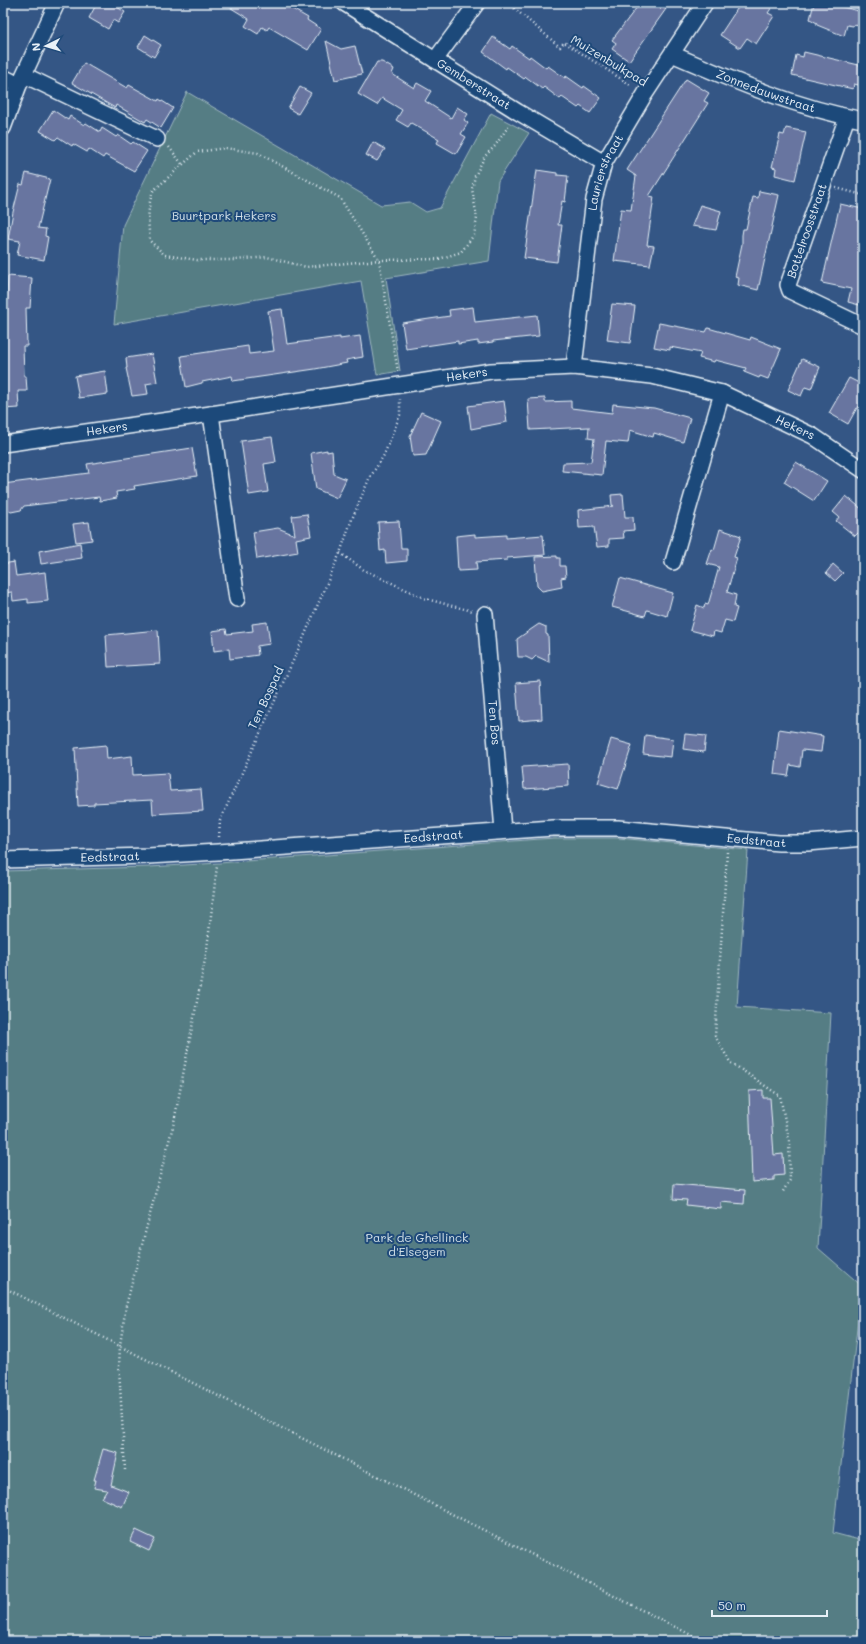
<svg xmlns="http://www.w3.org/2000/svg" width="866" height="1644" font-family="Mali,sans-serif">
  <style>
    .green { fill: #547d84; stroke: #9eb7be }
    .building { fill: #6875a0; stroke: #e8f1f8 }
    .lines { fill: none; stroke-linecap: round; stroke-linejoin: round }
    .minor-casing { stroke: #e8f1f8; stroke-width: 18 }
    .path { stroke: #e8f1f8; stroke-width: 2.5; stroke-dasharray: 1 3; stroke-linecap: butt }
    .minor { stroke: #1f4a7a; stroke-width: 15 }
    .labels { text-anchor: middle; stroke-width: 4; stroke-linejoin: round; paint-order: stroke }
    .street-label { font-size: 12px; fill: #e8f1f8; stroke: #1f4a7a }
    .park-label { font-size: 12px; fill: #d2e0e7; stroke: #1f4a7a }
  </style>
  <rect width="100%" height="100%" fill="#345685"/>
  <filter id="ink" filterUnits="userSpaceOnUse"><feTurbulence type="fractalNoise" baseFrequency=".025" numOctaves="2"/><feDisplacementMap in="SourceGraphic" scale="8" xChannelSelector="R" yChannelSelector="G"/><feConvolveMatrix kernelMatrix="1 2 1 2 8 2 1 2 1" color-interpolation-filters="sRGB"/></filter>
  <g filter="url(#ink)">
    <g class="green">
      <polygon points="187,92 381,205 410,202 426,212 440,208 491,113 529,133 498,181 489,261 386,278 400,371 377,375 361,281 114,324 123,225"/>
      <polygon points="554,838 618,838 748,850 737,1007 831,1013 818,1248 862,1286 833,1533 863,1541 863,1641 3,1641 3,871 149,867 219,863"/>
    </g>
    <g class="building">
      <polygon points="97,3 120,3 117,7 125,12 118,23 113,20 108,29 89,18"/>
      <polygon points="223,3 282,3 308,18 307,20 321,29 308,50 269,27 267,30 262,27 258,34 245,26 249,19"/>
      <polygon points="640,3 658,3 666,9 629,61 612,49 616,43 612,40"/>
      <polygon points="741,3 766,3 772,7 768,13 774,16 756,44 747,38 740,48 720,35"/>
      <polygon points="814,3 827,3 863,12 863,26 854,24 853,26 847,25 844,36 817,25 817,23 810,19"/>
      <polygon points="145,35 161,45 154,57 138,47"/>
      <polygon points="493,37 510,49 512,46 529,58 530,56 546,68 548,66 565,78 566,76 583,88 584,86 601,98 590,113 580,106 578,108 562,97 560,99 544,87 542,89 526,77 524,79 507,67 506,69 483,52"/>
      <polygon points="326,41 341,49 355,46 362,74 335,80"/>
      <polygon points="804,52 863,66 863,86 854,84 853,89 792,75 796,55 803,57"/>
      <polygon points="377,62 382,62 394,69 392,74 414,88 417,83 431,91 425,101 451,118 457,107 468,114 464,120 468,123 461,134 466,137 456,154 437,143 439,139 411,123 408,127 396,120 402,110 382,98 377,105 358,94"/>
      <polygon points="84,63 127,88 129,85 158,101 159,99 173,108 161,128 147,119 145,122 116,105 115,108 72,83"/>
      <polygon points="686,79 709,93 704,101 708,103 649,196 654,197 647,245 654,246 650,265 614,261 621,209 631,210 636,176 627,170"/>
      <polygon points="300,87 311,93 298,114 288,108"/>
      <polygon points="53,110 68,120 70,116 84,125 86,123 100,132 102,128 116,137 118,135 131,144 133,142 147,151 134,171 105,155 103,158 89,149 87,152 73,144 72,146 58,137 55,140 40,131"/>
      <polygon points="786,128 806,132 795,180 775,175 776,168 772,167 780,134 784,135"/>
      <polygon points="373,142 385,149 377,161 366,155"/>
      <polygon points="537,170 557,173 557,175 568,176 565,202 562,201 558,225 562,225 557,262 524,258"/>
      <polygon points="26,173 50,179 38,228 46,229 45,236 48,237 44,260 17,255 20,241 8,239 13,212 20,184 23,185"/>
      <polygon points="759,191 779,195 758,290 738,285 739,278 735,277 742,244 742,235 743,229 746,229 753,197 758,198"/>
      <polygon points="840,204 863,209 863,306 848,302 851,289 822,283"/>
      <polygon points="700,205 721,211 716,230 692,226"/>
      <polygon points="8,276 32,278 30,308 26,308 27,346 23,346 24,376 26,376 27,391 18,391 19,408 3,409 3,297 7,297"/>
      <polygon points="612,304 635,306 630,343 607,340"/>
      <polygon points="473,307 475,322 537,315 539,336 493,341 493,342 478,344 478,341 458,344 458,341 406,349 402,323 450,316 449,310"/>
      <polygon points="282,309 287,344 340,337 340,339 360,336 363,357 346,360 347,363 315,369 233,381 232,376 202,382 202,383 186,387 181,356 248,346 249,354 274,351 268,311"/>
      <polygon points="659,323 706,332 708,328 750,340 751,337 781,349 768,379 760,376 759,378 744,372 746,368 715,360 714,362 699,358 701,353 670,347 670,350 654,347"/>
      <polygon points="152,354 157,382 146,384 148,394 132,396 126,368 127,368 126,358"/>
      <polygon points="802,359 820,367 811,389 805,387 801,396 788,390"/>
      <polygon points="105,371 108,394 79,398 75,376"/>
      <polygon points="849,378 863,385 863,397 848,424 829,413"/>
      <polygon points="545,398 545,402 571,401 571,408 612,413 613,404 654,408 690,418 683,442 654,433 653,437 630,430 628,443 606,441 602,475 562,471 563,463 591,462 594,439 588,438 589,427 530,430 528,399"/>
      <polygon points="504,401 507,422 471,429 468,406"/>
      <polygon points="421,412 441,421 426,455 413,456 410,436"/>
      <polygon points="272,437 276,462 264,464 268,492 249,495 241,441"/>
      <polygon points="192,448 197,476 134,486 135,489 116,492 117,498 100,501 99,497 24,506 21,510 11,512 3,506 3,484 89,473 87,464"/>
      <polygon points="327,450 327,452 332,451 334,474 346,479 337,498 316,489 311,453"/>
      <polygon points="796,462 827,481 814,501 784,482"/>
      <polygon points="623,494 625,517 633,517 634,530 623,531 624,538 609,539 609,546 597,547 594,527 579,528 578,510 614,506 612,505 611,495"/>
      <polygon points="846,496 863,510 863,537 858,533 855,536 836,521 839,517 833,512"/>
      <polygon points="307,514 311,536 296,539 298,552 257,559 253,532 278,528 295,535 292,516"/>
      <polygon points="399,521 401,548 407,548 407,561 386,563 385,550 380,551 378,522"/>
      <polygon points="89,522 92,540 76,542 73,524"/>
      <polygon points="720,529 741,536 734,557 737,558 727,592 736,595 734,607 737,608 733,622 725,620 721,633 714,631 713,636 690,630 697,605 704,608 705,604 708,605 719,567 707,564 712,549 714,550"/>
      <polygon points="475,534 475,537 506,535 506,538 543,535 545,555 507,558 507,560 476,562 477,570 458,571 456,536"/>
      <polygon points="80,543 82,558 41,564 39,551"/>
      <polygon points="557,556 557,558 560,558 560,566 565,566 566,577 561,578 562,587 542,591 537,586 535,557"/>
      <polygon points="14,562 16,576 45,572 48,601 28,603 28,599 13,601 12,592 3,593 3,564"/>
      <polygon points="833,564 843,573 835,581 826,573"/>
      <polygon points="620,578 673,593 667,616 647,610 645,616 612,607"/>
      <polygon points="267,622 270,644 257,646 258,655 230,659 229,649 214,651 212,631 226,629 227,634 253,631 252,624"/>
      <polygon points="539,624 546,627 546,634 548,635 549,662 536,656 532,660 526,657 518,657 517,639"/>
      <polygon points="158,630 160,664 108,667 106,635"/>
      <polygon points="540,681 542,719 519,721 516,683"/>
      <polygon points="779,729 823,736 821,752 802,750 800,767 790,765 788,776 774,774"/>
      <polygon points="685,734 706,736 704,752 683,749"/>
      <polygon points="645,735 673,739 671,757 643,754"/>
      <polygon points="611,739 632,745 618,789 598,783"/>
      <polygon points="106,745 107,759 132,756 133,775 168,773 170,791 201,789 203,811 153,814 152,800 94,803 94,805 78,806 75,748"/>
      <polygon points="568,764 569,786 524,789 522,767"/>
      <polygon points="763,1090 763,1098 770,1098 774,1155 783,1154 784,1175 774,1176 774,1180 752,1182 749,1091"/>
      <polygon points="674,1184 745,1190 744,1204 721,1202 721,1209 686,1205 687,1200 673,1199"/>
      <polygon points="103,1449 118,1453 111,1485 129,1492 122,1507 102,1498 107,1490 94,1488 96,1480 94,1480"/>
      <polygon points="136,1530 155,1539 149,1551 130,1542"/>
    </g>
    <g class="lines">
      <g class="minor-casing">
        <g id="minor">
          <path id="s1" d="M344,3L518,112L604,163"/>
          <path id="s2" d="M672,54C734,81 797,108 863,120"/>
          <polyline points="435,60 477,3"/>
          <polyline points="24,75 157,139"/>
          <polyline points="3,77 19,85"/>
          <polyline points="847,117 788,285 790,291 863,326"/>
          <polyline points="3,128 19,85 57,3"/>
          <path id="s3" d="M574,367L594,199L604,163L645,94L705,3"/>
          <polyline points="211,414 237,599"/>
          <path id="s4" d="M3,444L211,414L491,371L574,367L652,376L722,393L813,436L863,470"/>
          <polyline points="673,562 722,393"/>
          <path id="s5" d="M485,614L503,831"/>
          <path id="s6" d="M3,860L148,856L218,852L553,828H618L779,843H808L863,838"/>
        </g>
      </g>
      <g class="path">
        <polyline points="508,3 560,47 564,42 632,86"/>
        <polyline points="169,147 182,164"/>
        <polyline points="836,188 863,195"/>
        <path d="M398,372L379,260L340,198L258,153L225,148L197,152L153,191C147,207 148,224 150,241L165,255L197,260H235L267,257L306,267L379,260L439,259L461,252L474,235L477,218L472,189L475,176L485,156L495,146L510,124"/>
        <polyline points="340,553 364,570 426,599 472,611"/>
        <polyline points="219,837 220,821 303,639 340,553 352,519 369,479 384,455 400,415 400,399"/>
        <polyline points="727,852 715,1036 730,1062 780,1096 789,1140 790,1180 782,1193"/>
        <polyline points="3,1287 703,1641"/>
        <polyline points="125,1470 119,1368 120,1345 126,1306 174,1122 207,949 217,866"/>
      </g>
      <use href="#minor" class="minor"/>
    </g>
  </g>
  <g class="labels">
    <g class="street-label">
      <text transform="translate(609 61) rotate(31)" y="4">Muizenbulkpad</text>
      <text dy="4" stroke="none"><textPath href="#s1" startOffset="153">Gemberstraat</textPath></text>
      <text dy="4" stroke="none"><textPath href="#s2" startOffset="101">Zonnedauwstraat</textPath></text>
      <text dy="4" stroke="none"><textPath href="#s3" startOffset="198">Laurierstraat</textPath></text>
      <text transform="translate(807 231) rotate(-71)" y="4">Bottelroosstraat</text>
      <text dy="4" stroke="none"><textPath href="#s4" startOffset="469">Hekers</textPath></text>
      <text dy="4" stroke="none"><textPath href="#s4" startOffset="808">Hekers</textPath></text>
      <text dy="4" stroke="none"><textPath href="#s4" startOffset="105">Hekers</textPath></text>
      <text transform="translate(266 698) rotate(-65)" y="4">Ten Bospad</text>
      <text dy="4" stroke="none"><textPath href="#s5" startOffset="109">Ten Bos</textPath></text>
      <text dy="4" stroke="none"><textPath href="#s6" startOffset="431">Eedstraat</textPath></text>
      <text dy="4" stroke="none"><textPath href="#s6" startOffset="755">Eedstraat</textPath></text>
      <text dy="4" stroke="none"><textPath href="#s6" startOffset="107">Eedstraat</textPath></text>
    </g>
    <g class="park-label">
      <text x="224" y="220">Buurtpark Hekers</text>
      <text x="417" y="1242">Park de Ghellinck<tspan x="417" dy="14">d'Elsegem</tspan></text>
    </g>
  </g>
  <rect width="866" height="1644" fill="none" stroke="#1f4a7a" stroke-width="16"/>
  <rect x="8" y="8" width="850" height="1628" fill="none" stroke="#e8f1f8" stroke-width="1.5" filter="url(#ink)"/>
  <g transform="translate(46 46) rotate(265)" stroke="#1f4a7a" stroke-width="3" paint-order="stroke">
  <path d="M0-3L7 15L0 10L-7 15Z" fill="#e8f1f8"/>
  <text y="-6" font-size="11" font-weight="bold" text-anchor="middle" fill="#e8f1f8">N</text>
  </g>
  <path d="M712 1610v6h115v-6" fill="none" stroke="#e8f1f8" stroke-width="2"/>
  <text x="718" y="1610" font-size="12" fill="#e8f1f8" stroke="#1f4a7a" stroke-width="3" paint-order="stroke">50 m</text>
</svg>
